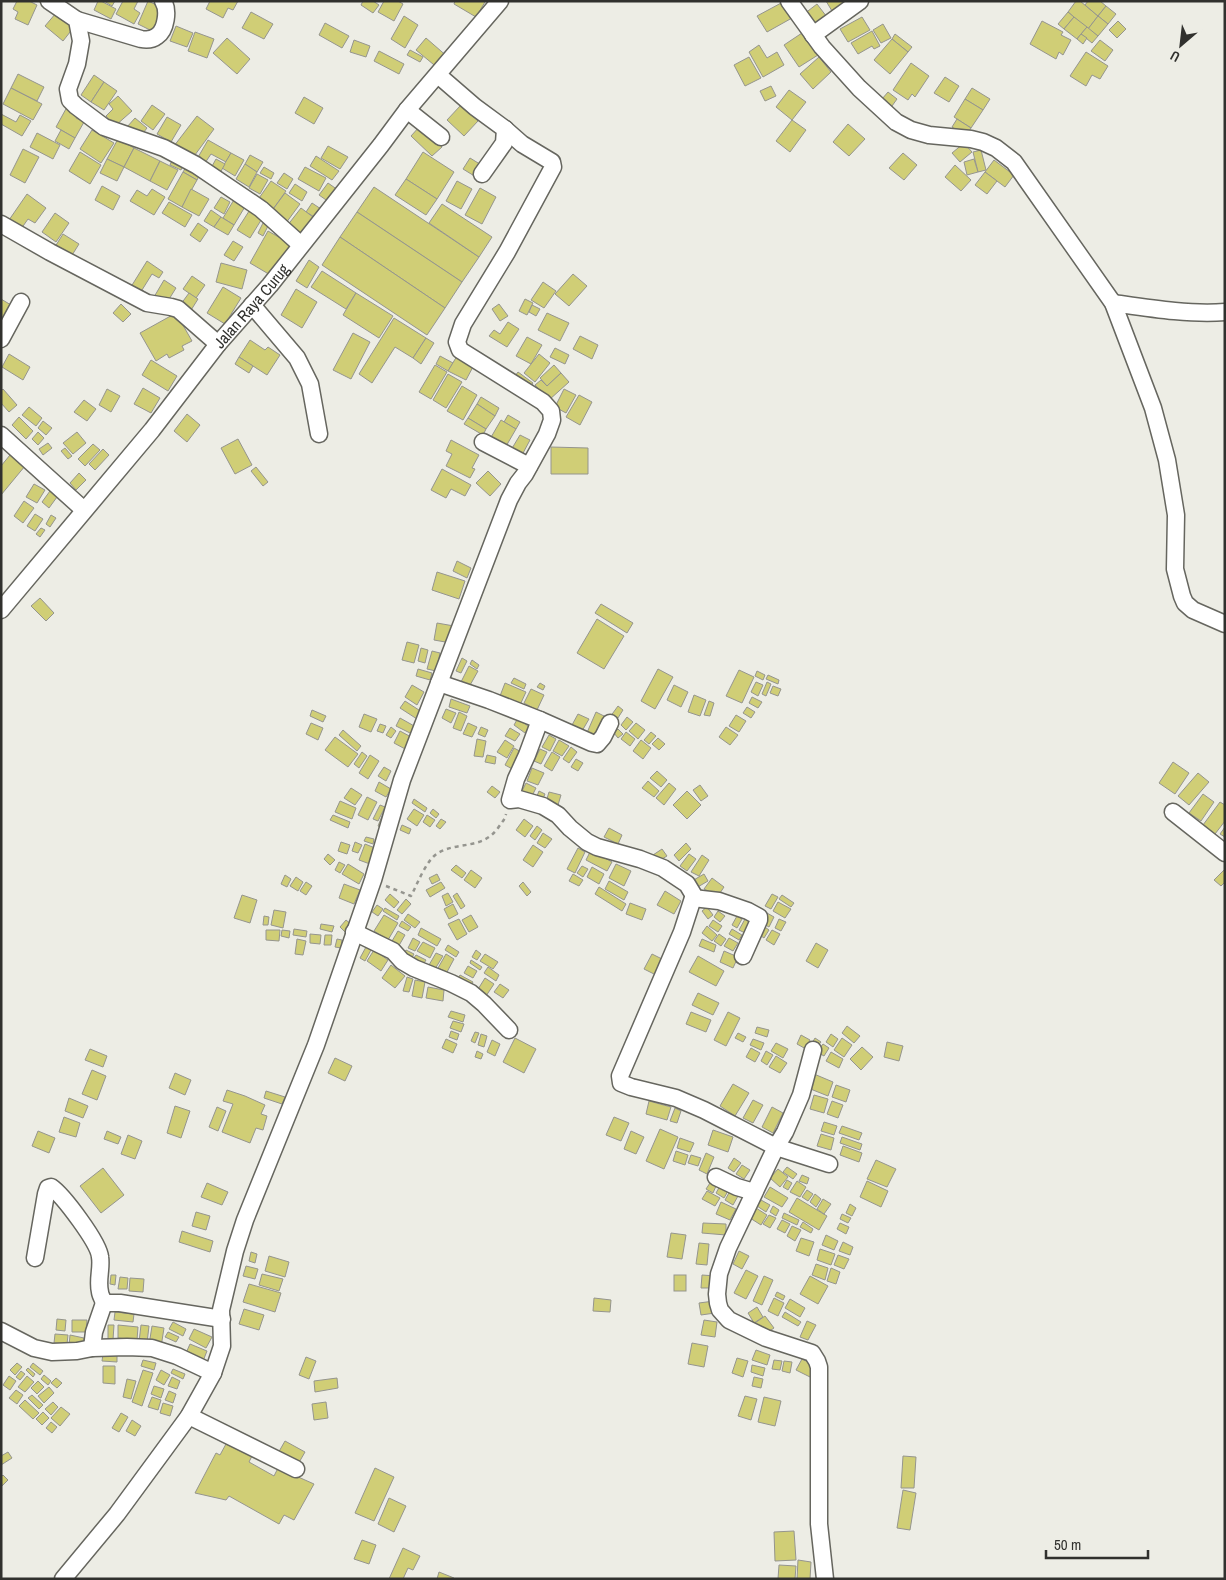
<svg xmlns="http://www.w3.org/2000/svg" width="1226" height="1580" font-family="'Archivo Narrow',sans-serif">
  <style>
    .building { fill: #d0ce76; stroke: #95958e }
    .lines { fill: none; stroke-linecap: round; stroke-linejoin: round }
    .minor-casing { stroke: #66665f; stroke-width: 19 }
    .path { stroke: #95958f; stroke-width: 2.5; stroke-dasharray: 4 4; stroke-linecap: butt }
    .minor { stroke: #fff; stroke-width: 16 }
    .labels { text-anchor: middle; stroke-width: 5; stroke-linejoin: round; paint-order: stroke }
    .street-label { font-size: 16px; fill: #31312e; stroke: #edede5 }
  </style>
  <rect width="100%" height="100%" fill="#edede5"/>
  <g class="building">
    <polygon points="17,1 29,1 37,5 28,25 15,19 18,12 13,9"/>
    <polygon points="98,1 101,1 116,9 111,19 94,10"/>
    <polygon points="104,1 115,1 112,6"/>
    <polygon points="123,1 138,1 134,9 140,13 134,24 116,14"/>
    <polygon points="148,1 163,8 157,21 161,23 156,33 138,24"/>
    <polygon points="210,1 238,1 233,10 228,8 223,18 206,9"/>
    <polygon points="363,1 373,1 379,5 373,13 361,5"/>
    <polygon points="384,1 398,1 403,4 394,21 378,12"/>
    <polygon points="455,1 483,1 485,2 476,17 454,4"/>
    <polygon points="826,1 853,1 835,16"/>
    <polygon points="1076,1 1080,1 1098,16 1088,29 1068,12"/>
    <polygon points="1088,1 1100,1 1106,6 1098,16 1085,5"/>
    <polygon points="783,2 792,18 767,32 757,16"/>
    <polygon points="817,4 830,21 817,31 804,14"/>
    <polygon points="1106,6 1116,14 1108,24 1098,16"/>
    <polygon points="251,12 273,24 264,39 242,28"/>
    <polygon points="1068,12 1074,17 1064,29 1058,24"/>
    <polygon points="56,13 74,27 63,41 45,26"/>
    <polygon points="404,16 418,25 405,48 391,39"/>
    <polygon points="1098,16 1108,24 1098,36 1088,29"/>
    <polygon points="862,17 870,30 848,42 840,29"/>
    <polygon points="1074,17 1087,27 1077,39 1064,29"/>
    <polygon points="1042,21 1063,32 1061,35 1071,40 1063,55 1059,52 1056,59 1030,44"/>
    <polygon points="1118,21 1126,29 1117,38 1109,30"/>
    <polygon points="325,23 349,36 342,48 319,35"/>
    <polygon points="883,24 891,38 881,43 873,30"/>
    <polygon points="176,26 193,33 187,47 170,41"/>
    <polygon points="1087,27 1098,36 1092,43 1081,34"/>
    <polygon points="872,31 880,46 874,49 872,46 858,54 851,43"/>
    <polygon points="195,32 214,39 207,58 188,51"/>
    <polygon points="802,33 818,55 799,67 784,45"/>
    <polygon points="895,34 912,47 908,52 892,39"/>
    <polygon points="1081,34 1087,38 1083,44 1077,39"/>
    <polygon points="227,38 250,59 237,74 213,53"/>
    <polygon points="426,38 449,58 439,69 416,50"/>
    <polygon points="892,39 908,52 890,74 874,60"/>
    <polygon points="354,40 370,46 366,57 350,52"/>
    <polygon points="1100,40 1113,50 1105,61 1091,51"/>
    <polygon points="759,45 767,58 777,52 784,65 763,77 749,52"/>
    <polygon points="410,50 423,57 420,62 407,55"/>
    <polygon points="379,51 404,64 399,74 374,61"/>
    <polygon points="1086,52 1108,66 1100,79 1092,75 1086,86 1070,76"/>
    <polygon points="749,57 761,78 745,86 734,65"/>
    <polygon points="819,57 831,72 813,89 800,74"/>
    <polygon points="911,63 929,76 915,97 912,94 908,100 893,90"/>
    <polygon points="18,74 44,87 37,101 11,88"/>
    <polygon points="94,75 104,82 91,102 81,95"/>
    <polygon points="945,77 959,86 949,102 934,93"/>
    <polygon points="104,82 117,91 104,110 91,102"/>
    <polygon points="771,86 776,96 765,101 760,91"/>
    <polygon points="11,88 42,104 33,120 3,104"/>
    <polygon points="972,88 990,99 983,110 965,99"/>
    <polygon points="789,90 806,102 792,120 776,107"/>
    <polygon points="888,92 897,99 892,106 882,99"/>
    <polygon points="118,96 132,111 115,126 106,116 113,109 109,104"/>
    <polygon points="304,97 323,108 314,124 295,113"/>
    <polygon points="965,99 983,110 971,128 954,117"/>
    <polygon points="152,105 165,114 153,130 141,121"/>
    <polygon points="461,105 478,121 464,136 447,120"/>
    <polygon points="67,107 78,114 76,118 84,122 75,138 56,127"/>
    <polygon points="1,114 16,122 20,115 31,121 22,136 1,124"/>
    <polygon points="197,116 214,129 192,159 174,146"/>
    <polygon points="167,117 181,125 171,142 157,134"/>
    <polygon points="135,118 147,128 140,137 127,127"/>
    <polygon points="957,119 971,128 966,136 952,127"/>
    <polygon points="792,120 806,130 790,152 776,141"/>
    <polygon points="848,124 865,139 849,156 833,142"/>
    <polygon points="420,126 442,147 432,156 411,136"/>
    <polygon points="61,130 75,138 69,149 55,141"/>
    <polygon points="92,130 114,143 101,163 80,149"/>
    <polygon points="37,133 60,145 53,159 30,147"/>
    <polygon points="118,139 134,148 124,167 107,159"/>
    <polygon points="208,140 231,153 226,162 211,154 205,163 197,159"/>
    <polygon points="964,143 972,152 960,162 952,153"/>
    <polygon points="328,146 348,157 340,169 321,158"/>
    <polygon points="134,148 160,161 150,181 124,167"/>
    <polygon points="23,149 39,157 25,183 10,175"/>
    <polygon points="981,150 986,170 978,172 973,152"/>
    <polygon points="80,152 101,165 90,184 69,171"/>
    <polygon points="423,152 454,172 437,199 406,179"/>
    <polygon points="231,153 244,160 235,176 222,168"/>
    <polygon points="903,153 917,165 904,180 889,168"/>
    <polygon points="250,155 263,162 257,172 245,164"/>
    <polygon points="316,156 339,171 332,180 310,166"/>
    <polygon points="173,158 184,163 181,170 170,165"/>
    <polygon points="470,158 483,166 476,177 463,169"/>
    <polygon points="107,159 124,167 117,181 100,173"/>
    <polygon points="216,159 225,164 220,173 211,168"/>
    <polygon points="974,159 978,172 967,175 964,162"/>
    <polygon points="994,160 1014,175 1005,187 985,172"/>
    <polygon points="160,161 178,170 167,190 150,181"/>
    <polygon points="188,164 201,172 197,180 183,172"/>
    <polygon points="245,164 257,172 249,187 236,179"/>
    <polygon points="955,165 971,180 961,191 945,177"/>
    <polygon points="264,167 274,173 271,179 260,173"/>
    <polygon points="305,167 326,178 319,191 298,179"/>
    <polygon points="183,172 197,180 182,207 168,199"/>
    <polygon points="985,172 997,181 987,194 975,185"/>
    <polygon points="284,173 293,179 287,189 277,183"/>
    <polygon points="257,174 268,180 260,194 249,188"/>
    <polygon points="406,179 437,199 426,215 395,195"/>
    <polygon points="271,181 286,191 271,212 257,201"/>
    <polygon points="457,181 472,189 461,209 446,201"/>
    <polygon points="328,183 338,190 329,202 319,195"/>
    <polygon points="295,184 307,192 302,201 289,193"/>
    <polygon points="102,186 120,196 113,210 95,200"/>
    <polygon points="374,187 479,257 462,282 357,212"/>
    <polygon points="480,188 496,197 482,224 465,215"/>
    <polygon points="152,189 165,197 154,215 130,201 137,190 147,196"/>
    <polygon points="191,189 209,199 199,216 182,207"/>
    <polygon points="285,193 300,204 286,223 271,212"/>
    <polygon points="27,194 46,208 35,223 28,219 21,229 9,220"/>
    <polygon points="221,197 230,202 224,214 214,208"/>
    <polygon points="235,198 246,205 234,225 223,218"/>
    <polygon points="169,202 192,215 185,227 162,213"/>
    <polygon points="312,203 321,209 316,218 306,212"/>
    <polygon points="442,204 492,237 479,257 429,223"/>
    <polygon points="251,208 263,217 250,238 237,230"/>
    <polygon points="301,208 313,217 299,235 287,226"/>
    <polygon points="211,210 221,217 214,227 204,221"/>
    <polygon points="357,212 462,282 445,308 340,237"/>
    <polygon points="55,213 69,223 56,242 42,232"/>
    <polygon points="221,217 234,225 228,235 214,227"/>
    <polygon points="198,223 208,230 200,242 190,235"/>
    <polygon points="263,223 268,226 263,236 258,233"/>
    <polygon points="268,231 291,244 272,276 250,263"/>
    <polygon points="63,234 79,244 69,260 53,250"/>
    <polygon points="340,237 445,308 427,335 322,265"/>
    <polygon points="233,241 243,247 234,261 224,255"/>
    <polygon points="309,260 319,267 307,288 296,281"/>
    <polygon points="147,261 163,272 159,278 152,274 142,290 148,294 145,300 129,290"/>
    <polygon points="221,263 247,270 242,289 216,282"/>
    <polygon points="322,271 356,293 346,309 311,287"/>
    <polygon points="573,274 587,286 569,306 555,294"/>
    <polygon points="192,276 205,285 196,298 183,289"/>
    <polygon points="164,280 176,288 166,304 154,297"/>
    <polygon points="543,282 556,291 544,308 531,300"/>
    <polygon points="223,287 241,298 225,324 207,313"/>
    <polygon points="296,289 317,302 302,328 281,315"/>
    <polygon points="189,293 198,299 188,315 178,308"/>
    <polygon points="356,293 393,316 379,338 343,315"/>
    <polygon points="1,299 11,305 1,320"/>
    <polygon points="525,299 533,303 527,315 519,311"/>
    <polygon points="121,304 131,314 123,322 113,313"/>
    <polygon points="499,304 508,316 500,321 492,309"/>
    <polygon points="532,305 540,309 536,316 529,312"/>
    <polygon points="176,313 192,341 182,346 184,350 169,358 167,354 156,361 140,333"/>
    <polygon points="547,313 569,323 560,341 538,330"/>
    <polygon points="394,318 426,338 413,358 395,347 372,383 359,374"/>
    <polygon points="508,322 519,329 507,347 489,336 494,330 500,334"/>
    <polygon points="353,333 370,342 351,379 333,370"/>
    <polygon points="580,336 598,345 592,359 573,349"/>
    <polygon points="527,337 542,345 531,364 516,356"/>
    <polygon points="426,338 434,343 421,364 413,358"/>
    <polygon points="250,340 265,350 268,347 280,355 267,375 239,357"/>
    <polygon points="555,348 569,355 565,364 550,357"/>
    <polygon points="9,354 30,367 23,380 2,367"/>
    <polygon points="539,354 550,363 535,382 524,373"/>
    <polygon points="440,356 453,363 448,371 436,364"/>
    <polygon points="457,356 474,365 466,380 448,371"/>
    <polygon points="239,357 253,366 249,373 235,364"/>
    <polygon points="151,360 177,376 168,391 142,375"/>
    <polygon points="435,365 447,372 431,399 419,392"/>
    <polygon points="554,365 561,373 547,386 540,378"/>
    <polygon points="518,372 533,383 527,391 512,380"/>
    <polygon points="561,373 569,382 549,400 535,385 541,380 547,386"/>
    <polygon points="448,374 462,382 446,408 433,400"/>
    <polygon points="462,386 477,395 463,420 447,411"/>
    <polygon points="143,388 160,398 151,413 134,404"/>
    <polygon points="3,389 17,405 9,412 1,403 1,391"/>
    <polygon points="107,389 120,396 111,412 99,405"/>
    <polygon points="564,389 576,395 566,413 555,407"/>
    <polygon points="579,395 592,402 580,425 566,417"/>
    <polygon points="481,397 499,408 495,416 477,404"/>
    <polygon points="84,400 96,409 87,421 74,412"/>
    <polygon points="477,404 495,416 486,429 468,418"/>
    <polygon points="29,407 42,418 36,426 22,415"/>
    <polygon points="187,414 200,425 187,442 174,431"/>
    <polygon points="508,415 520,422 516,429 504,422"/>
    <polygon points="19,417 33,431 26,439 12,425"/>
    <polygon points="468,418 486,429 483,435 464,424"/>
    <polygon points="501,420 516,429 505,448 490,439"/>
    <polygon points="43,421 52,428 46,435 38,428"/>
    <polygon points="38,432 44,438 38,445 32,439"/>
    <polygon points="77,432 86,443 73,454 63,443"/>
    <polygon points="520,435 530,440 522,455 511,450"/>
    <polygon points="238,439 252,465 235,474 221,448"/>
    <polygon points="451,440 479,455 472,468 475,469 470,478 446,466 452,454 446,451"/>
    <polygon points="48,443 52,448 43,455 39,449"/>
    <polygon points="93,444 100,450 85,466 78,459"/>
    <polygon points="551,447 588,448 588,474 551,474"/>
    <polygon points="65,448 72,456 68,459 61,451"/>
    <polygon points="103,449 109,455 95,470 89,464"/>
    <polygon points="10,455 25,466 1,495 1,466"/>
    <polygon points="256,467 268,482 263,486 251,471"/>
    <polygon points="442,469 471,485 465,496 451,489 446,498 431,490"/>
    <polygon points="488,471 501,484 490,496 476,483"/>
    <polygon points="79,473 86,480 76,490 70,483"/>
    <polygon points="34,484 45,490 37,503 26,497"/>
    <polygon points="50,491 57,497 49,508 42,502"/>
    <polygon points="24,501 34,508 23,523 14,516"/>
    <polygon points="35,514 43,519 35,531 27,526"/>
    <polygon points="51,515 56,518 50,527 46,524"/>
    <polygon points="41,528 45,530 40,537 36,534"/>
    <polygon points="457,561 471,568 467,578 453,571"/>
    <polygon points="437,572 465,581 459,599 432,590"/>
    <polygon points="40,598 54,613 46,621 31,606"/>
    <polygon points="601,604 633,623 627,633 595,613"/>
    <polygon points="597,619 624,636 604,669 577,653"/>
    <polygon points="437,623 454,626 451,643 434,640"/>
    <polygon points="407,642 419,645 414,663 402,660"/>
    <polygon points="421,648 428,650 425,663 418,661"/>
    <polygon points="432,651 440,653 436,671 427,669"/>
    <polygon points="462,658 467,661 461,673 456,671"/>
    <polygon points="472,660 479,665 477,669 470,664"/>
    <polygon points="469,666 478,671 469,687 461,682"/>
    <polygon points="418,669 432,673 430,680 416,676"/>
    <polygon points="658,669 673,677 655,709 641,701"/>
    <polygon points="739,670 754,677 742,703 726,696"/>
    <polygon points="757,671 765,675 763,680 755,676"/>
    <polygon points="768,675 779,680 778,684 766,679"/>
    <polygon points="514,678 526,684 524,689 511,683"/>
    <polygon points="756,682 763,685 758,696 751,692"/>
    <polygon points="767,682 771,684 766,696 762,694"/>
    <polygon points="505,683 526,692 520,705 500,696"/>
    <polygon points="540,683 545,686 543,690 537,687"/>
    <polygon points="412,685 424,692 417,705 405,697"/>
    <polygon points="674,685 688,692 681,707 667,700"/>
    <polygon points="773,686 781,689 778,696 770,693"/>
    <polygon points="531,689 544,695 537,710 524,703"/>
    <polygon points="694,695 706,700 700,716 688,712"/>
    <polygon points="752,697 762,702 758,708 749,703"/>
    <polygon points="451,699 470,706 467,713 449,707"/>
    <polygon points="405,701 422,712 417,719 400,708"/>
    <polygon points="709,701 714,703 710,716 704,715"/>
    <polygon points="618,706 623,710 616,721 610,717"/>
    <polygon points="747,707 755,712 751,718 743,713"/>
    <polygon points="446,709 456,713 451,723 442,718"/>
    <polygon points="312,710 326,716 323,722 310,716"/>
    <polygon points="459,712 467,716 461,731 453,728"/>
    <polygon points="596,712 606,717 596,739 586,735"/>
    <polygon points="364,714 377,719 371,732 359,727"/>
    <polygon points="578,714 589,719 582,731 572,725"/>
    <polygon points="736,715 746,721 739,732 729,726"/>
    <polygon points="627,717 633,722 626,730 621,725"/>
    <polygon points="400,718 416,727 412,734 396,726"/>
    <polygon points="518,718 529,727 525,733 514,725"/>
    <polygon points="311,723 323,728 318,740 306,734"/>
    <polygon points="468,723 477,727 472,737 463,734"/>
    <polygon points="636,723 645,730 638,739 629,731"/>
    <polygon points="380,724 386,726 383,733 377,731"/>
    <polygon points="391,727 396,731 391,738 386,735"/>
    <polygon points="481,727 488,730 485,737 478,734"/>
    <polygon points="726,727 738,735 730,745 719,737"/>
    <polygon points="510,728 520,734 515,741 505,736"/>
    <polygon points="618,729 623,734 618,738 614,733"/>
    <polygon points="343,730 361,746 357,751 339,735"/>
    <polygon points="400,731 413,738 407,750 394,743"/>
    <polygon points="626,732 635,739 630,746 621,739"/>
    <polygon points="651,732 656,736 649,744 644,740"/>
    <polygon points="549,735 556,739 550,751 542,747"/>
    <polygon points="335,737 358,754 348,767 325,750"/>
    <polygon points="658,738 665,744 659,750 652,744"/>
    <polygon points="477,739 486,741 483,757 474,756"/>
    <polygon points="505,740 514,746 507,758 497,752"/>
    <polygon points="559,740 569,746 562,756 553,751"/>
    <polygon points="641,740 651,748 643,759 633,751"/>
    <polygon points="571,747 577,752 569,763 563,759"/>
    <polygon points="514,748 525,754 516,771 505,765"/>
    <polygon points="540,749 547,752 541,764 534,761"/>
    <polygon points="362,752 367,756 359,768 354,764"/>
    <polygon points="552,752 560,757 552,771 544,766"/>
    <polygon points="370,755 379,761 368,779 359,773"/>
    <polygon points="487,755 496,757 495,764 485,762"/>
    <polygon points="576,759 583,763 578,771 571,767"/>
    <polygon points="1173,762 1189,773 1175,794 1159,783"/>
    <polygon points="384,767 391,771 386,781 378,776"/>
    <polygon points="532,768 544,773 538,785 527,781"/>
    <polygon points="657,771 667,780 661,787 650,778"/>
    <polygon points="1198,773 1209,782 1189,805 1178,796"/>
    <polygon points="648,781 659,791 654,797 642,788"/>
    <polygon points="379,782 391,789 386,797 375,791"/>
    <polygon points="526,783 536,788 531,798 521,793"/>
    <polygon points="669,783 676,789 664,805 656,798"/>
    <polygon points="700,785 708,796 701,801 693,790"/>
    <polygon points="492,786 500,792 495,798 487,792"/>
    <polygon points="351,788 362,795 355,805 344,798"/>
    <polygon points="539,791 545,794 541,803 535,801"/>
    <polygon points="687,791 701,805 687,819 673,805"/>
    <polygon points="549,792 561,795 558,805 546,802"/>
    <polygon points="1203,794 1214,802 1201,821 1189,813"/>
    <polygon points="367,797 377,802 368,820 358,815"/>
    <polygon points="414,799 427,808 425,812 412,803"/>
    <polygon points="340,801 356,808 352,819 335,812"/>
    <polygon points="1220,802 1225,805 1225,821 1215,834 1203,825"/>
    <polygon points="380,805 385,807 378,821 373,819"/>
    <polygon points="386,806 391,808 383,828 378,826"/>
    <polygon points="414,809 424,815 417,826 407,819"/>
    <polygon points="433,809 439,814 436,818 430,813"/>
    <polygon points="333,815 350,822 348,828 330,820"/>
    <polygon points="427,815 435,820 430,827 423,822"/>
    <polygon points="441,819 446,822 440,829 436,826"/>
    <polygon points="524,819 533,826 525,837 516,830"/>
    <polygon points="402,825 411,829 409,834 400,830"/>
    <polygon points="537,826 542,830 535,840 530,836"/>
    <polygon points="1225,827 1225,837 1220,834"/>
    <polygon points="609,828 622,835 618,844 604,837"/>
    <polygon points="543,833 552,839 545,848 537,843"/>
    <polygon points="366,837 374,839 373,844 364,841"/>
    <polygon points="341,842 350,845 347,854 338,851"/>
    <polygon points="355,842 362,845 358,853 352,851"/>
    <polygon points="686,843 691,849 679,861 674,855"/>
    <polygon points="365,844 375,848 370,864 359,860"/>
    <polygon points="533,845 543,852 533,867 523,860"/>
    <polygon points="578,848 585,852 575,873 567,869"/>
    <polygon points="662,849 667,856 657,862 653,855"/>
    <polygon points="591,850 612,862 607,871 586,860"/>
    <polygon points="328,854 335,860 330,865 324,859"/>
    <polygon points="689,854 696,859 687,871 680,866"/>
    <polygon points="702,855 709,860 699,876 691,872"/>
    <polygon points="339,862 345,865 340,873 335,870"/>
    <polygon points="348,864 364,874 359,884 342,874"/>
    <polygon points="616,864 631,871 624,886 609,878"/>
    <polygon points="456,865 466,873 462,878 451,870"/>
    <polygon points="582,866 588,869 583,877 577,873"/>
    <polygon points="592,867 604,874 599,884 587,877"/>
    <polygon points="1225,869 1225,882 1221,886 1214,880"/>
    <polygon points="471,870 482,878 475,888 464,880"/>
    <polygon points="437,874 440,880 432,884 429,878"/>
    <polygon points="573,874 583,880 579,886 569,881"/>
    <polygon points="704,874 708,881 696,888 692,881"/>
    <polygon points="285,875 291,879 287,887 281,884"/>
    <polygon points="296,877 303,882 298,891 290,886"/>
    <polygon points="712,878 724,887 718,896 704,889"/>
    <polygon points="609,881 628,892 624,900 605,889"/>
    <polygon points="306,882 312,886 306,895 300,891"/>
    <polygon points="441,882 445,888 430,897 426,890"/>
    <polygon points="523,882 531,892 527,896 519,886"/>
    <polygon points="344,884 360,890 354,904 339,898"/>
    <polygon points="599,887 626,904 622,911 595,894"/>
    <polygon points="665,891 681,901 674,914 657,905"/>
    <polygon points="448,893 453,902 446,906 442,896"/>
    <polygon points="457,893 465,906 461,909 453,896"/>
    <polygon points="390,894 399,902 394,908 385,900"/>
    <polygon points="772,894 778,897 771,909 765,906"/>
    <polygon points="242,895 257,900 250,923 234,918"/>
    <polygon points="782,895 794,903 791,907 779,899"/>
    <polygon points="406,899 411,904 402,914 397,910"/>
    <polygon points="778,902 791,909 785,918 773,911"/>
    <polygon points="630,903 646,909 642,920 626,914"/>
    <polygon points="453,904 458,914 449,919 444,909"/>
    <polygon points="377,905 383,909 378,916 372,912"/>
    <polygon points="707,907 713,915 708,919 702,911"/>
    <polygon points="385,908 399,916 397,920 383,911"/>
    <polygon points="274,910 286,912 283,928 271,925"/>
    <polygon points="718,911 725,916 720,922 714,917"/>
    <polygon points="767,913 774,917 769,927 762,923"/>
    <polygon points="408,914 420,922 415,928 404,920"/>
    <polygon points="384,915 398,923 388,940 374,931"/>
    <polygon points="471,915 478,927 469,932 462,920"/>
    <polygon points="264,916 269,917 268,925 263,925"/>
    <polygon points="737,916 742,919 737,928 732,925"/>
    <polygon points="459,919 467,934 457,940 448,924"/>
    <polygon points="745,919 753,924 747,934 739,930"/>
    <polygon points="779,919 786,922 781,931 775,928"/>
    <polygon points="346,920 352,925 345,932 340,927"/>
    <polygon points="713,920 722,926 718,932 709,926"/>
    <polygon points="402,921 411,927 408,931 399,926"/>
    <polygon points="321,924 334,926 332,932 320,929"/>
    <polygon points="762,925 769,930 764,938 757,933"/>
    <polygon points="707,926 717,935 712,941 702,933"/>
    <polygon points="421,928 441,939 437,946 418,935"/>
    <polygon points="294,929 307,931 306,937 293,935"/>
    <polygon points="732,929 742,935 739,940 729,934"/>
    <polygon points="266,930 280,930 279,941 266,940"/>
    <polygon points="282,930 290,931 289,938 281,936"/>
    <polygon points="772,930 780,934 774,945 766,940"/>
    <polygon points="398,931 405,935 397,949 389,946"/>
    <polygon points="310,934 321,935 320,944 310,943"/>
    <polygon points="719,934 726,939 721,946 714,941"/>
    <polygon points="325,935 332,935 331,945 324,945"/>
    <polygon points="413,938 420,942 415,951 408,948"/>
    <polygon points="729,938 738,943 733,951 724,946"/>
    <polygon points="297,939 306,941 303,955 295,954"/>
    <polygon points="337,939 342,940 341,948 335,947"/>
    <polygon points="702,939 716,945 714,952 699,946"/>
    <polygon points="423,942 435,948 430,958 417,951"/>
    <polygon points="816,943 828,950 818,968 806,961"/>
    <polygon points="448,945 459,952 456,957 445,950"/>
    <polygon points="366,947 371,950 365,961 360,958"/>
    <polygon points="374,950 388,960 381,971 367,961"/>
    <polygon points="406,950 414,954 410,961 402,957"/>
    <polygon points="476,950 481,954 477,960 472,957"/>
    <polygon points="724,951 738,957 733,968 720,962"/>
    <polygon points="436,953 443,956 435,969 429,965"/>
    <polygon points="446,954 454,959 447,972 438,968"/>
    <polygon points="485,954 498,962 493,969 480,961"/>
    <polygon points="652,954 664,960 656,975 644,969"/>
    <polygon points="416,955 426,960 421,968 411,962"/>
    <polygon points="698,956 724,971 716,986 689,972"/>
    <polygon points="471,960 482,967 480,970 470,963"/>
    <polygon points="391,965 405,976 395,988 382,978"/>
    <polygon points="468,966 477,971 473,978 464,973"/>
    <polygon points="488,967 499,975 496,981 484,973"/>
    <polygon points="460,975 473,982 470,987 457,980"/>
    <polygon points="407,977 413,979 409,992 403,991"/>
    <polygon points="485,978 494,984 484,999 475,994"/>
    <polygon points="415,980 425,982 422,998 412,996"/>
    <polygon points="500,984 509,990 503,998 494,992"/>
    <polygon points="428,987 444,990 443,1001 426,998"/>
    <polygon points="698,993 719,1003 713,1015 692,1005"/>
    <polygon points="451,1011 465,1015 463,1022 448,1017"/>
    <polygon points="691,1012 711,1020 706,1032 686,1024"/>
    <polygon points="728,1012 740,1018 726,1046 714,1040"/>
    <polygon points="453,1021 464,1024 461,1032 450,1028"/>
    <polygon points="847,1026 860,1036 854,1043 842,1033"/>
    <polygon points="757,1027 769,1030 767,1037 755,1033"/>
    <polygon points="451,1031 459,1034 457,1040 449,1037"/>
    <polygon points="475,1032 479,1033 475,1043 471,1041"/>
    <polygon points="738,1033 746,1037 743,1042 735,1038"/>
    <polygon points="481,1034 487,1036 484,1047 478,1045"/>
    <polygon points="831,1034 838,1039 833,1047 826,1042"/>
    <polygon points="801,1035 810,1040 806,1049 797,1044"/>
    <polygon points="515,1038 536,1049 524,1073 503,1062"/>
    <polygon points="815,1038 821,1042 816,1048 811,1045"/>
    <polygon points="842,1038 852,1045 844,1057 834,1050"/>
    <polygon points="446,1039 457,1044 453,1053 442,1048"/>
    <polygon points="753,1039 764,1043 761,1050 750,1045"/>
    <polygon points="492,1040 500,1044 495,1056 487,1052"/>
    <polygon points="887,1042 903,1046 899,1061 884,1057"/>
    <polygon points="776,1043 788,1049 783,1058 771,1051"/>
    <polygon points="823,1044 829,1048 824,1056 817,1052"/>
    <polygon points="862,1047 873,1057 861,1070 850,1059"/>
    <polygon points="751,1048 760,1053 755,1062 746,1057"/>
    <polygon points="90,1049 107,1056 103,1067 85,1060"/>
    <polygon points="477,1051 483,1054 481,1059 475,1057"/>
    <polygon points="766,1051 773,1055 767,1065 761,1061"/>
    <polygon points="831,1052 843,1059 839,1068 826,1061"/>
    <polygon points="776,1056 787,1063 780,1073 769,1067"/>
    <polygon points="335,1058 352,1066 345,1081 328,1073"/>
    <polygon points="92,1070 106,1076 97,1100 82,1094"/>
    <polygon points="175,1073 191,1080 185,1095 169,1088"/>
    <polygon points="814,1074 833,1082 828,1096 808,1088"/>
    <polygon points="733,1084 749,1093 735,1116 720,1106"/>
    <polygon points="836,1085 850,1090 846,1102 832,1097"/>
    <polygon points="227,1090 245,1096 265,1105 261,1114 267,1116 263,1130 256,1128 250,1143 222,1132 233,1104 223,1101"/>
    <polygon points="266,1091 285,1097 282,1104 264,1098"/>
    <polygon points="814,1095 828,1099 824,1113 810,1109"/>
    <polygon points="69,1098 88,1106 83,1118 65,1111"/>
    <polygon points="753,1100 763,1105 753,1123 743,1118"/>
    <polygon points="649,1101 671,1107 667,1120 646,1114"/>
    <polygon points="832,1101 843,1105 838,1118 827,1114"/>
    <polygon points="175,1106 190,1111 181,1138 167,1133"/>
    <polygon points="217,1107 226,1111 218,1131 209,1127"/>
    <polygon points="772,1107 783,1113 773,1133 762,1127"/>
    <polygon points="675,1108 681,1111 677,1123 670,1121"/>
    <polygon points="64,1117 80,1123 76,1137 59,1132"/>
    <polygon points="614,1117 629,1123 621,1141 606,1135"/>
    <polygon points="824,1122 837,1126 834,1135 821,1131"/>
    <polygon points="842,1126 862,1133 859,1140 839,1133"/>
    <polygon points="660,1129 678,1137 664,1169 646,1161"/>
    <polygon points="713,1130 733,1137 728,1152 708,1145"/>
    <polygon points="38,1131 55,1138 49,1153 32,1146"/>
    <polygon points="107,1131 121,1137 118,1144 104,1139"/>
    <polygon points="631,1131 644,1137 636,1154 624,1149"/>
    <polygon points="821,1134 834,1138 831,1150 817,1146"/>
    <polygon points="128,1135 142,1141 135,1159 121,1154"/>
    <polygon points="842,1137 862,1144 860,1150 840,1143"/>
    <polygon points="680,1138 694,1143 690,1152 677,1148"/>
    <polygon points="843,1146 862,1153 859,1162 840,1155"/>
    <polygon points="676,1151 688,1155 685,1165 673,1161"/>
    <polygon points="706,1153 714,1157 707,1174 699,1170"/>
    <polygon points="691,1155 701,1158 698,1166 688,1163"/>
    <polygon points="734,1158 741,1163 734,1172 728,1168"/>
    <polygon points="876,1160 896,1169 887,1187 867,1179"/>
    <polygon points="742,1165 750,1170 744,1179 736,1174"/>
    <polygon points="787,1167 797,1174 793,1179 783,1172"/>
    <polygon points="103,1168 124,1195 101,1213 80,1186"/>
    <polygon points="778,1169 788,1177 780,1187 770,1178"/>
    <polygon points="802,1175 809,1178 807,1184 799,1181"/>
    <polygon points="787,1180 792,1183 788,1190 783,1187"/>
    <polygon points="797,1181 806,1187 800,1197 790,1192"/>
    <polygon points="867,1181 888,1191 881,1207 860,1197"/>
    <polygon points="207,1183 228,1192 222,1205 201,1197"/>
    <polygon points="710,1183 716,1186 713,1193 706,1189"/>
    <polygon points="720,1186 728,1191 724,1198 716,1193"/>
    <polygon points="770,1187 788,1198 782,1207 764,1197"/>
    <polygon points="807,1190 813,1194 808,1201 802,1197"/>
    <polygon points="707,1191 720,1198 715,1206 702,1199"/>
    <polygon points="730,1191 738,1196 733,1205 725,1200"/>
    <polygon points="815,1194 821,1199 816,1207 810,1202"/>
    <polygon points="797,1198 827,1216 819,1230 789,1212"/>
    <polygon points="823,1199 831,1204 824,1214 817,1209"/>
    <polygon points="761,1200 770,1205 766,1212 757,1206"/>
    <polygon points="721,1202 736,1209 730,1220 716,1214"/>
    <polygon points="850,1204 856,1208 852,1216 846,1213"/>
    <polygon points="773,1206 779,1210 776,1216 770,1212"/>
    <polygon points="756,1208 767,1215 761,1225 750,1218"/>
    <polygon points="196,1212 210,1216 206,1230 192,1226"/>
    <polygon points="784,1213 799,1220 797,1225 782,1218"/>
    <polygon points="842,1214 851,1218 848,1223 840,1219"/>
    <polygon points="769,1215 776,1218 770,1228 763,1224"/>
    <polygon points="782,1220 790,1224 785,1233 777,1229"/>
    <polygon points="803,1222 813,1229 811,1233 800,1227"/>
    <polygon points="703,1223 726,1224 726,1235 702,1233"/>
    <polygon points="840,1223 849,1227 846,1234 837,1229"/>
    <polygon points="792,1226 801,1230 795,1241 787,1236"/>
    <polygon points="182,1231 213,1241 210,1252 179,1242"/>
    <polygon points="671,1233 686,1235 682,1259 667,1257"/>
    <polygon points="826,1235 838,1241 834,1250 822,1245"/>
    <polygon points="801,1238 814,1242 809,1256 796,1251"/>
    <polygon points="843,1242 853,1247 850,1255 839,1251"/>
    <polygon points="699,1243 709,1244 707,1265 696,1264"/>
    <polygon points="820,1249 835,1254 831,1265 817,1260"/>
    <polygon points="739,1251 749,1256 742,1269 733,1264"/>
    <polygon points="251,1252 257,1254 255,1263 249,1261"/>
    <polygon points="838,1255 849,1259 844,1269 834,1265"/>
    <polygon points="269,1256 289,1262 285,1277 265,1271"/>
    <polygon points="816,1264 828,1268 825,1280 812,1275"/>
    <polygon points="246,1266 258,1269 255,1279 243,1276"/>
    <polygon points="831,1268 840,1272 836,1284 827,1281"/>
    <polygon points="746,1270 758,1276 746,1299 734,1293"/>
    <polygon points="262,1274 283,1279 279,1291 259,1285"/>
    <polygon points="111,1275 116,1275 115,1285 110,1284"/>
    <rect x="674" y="1275" width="12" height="16"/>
    <polygon points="702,1275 716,1276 715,1288 701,1288"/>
    <polygon points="764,1276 773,1280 762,1305 753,1301"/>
    <polygon points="810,1276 828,1286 818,1304 800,1294"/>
    <polygon points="120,1277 128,1278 127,1289 118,1289"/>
    <polygon points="130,1278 144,1279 143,1292 129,1291"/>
    <polygon points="249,1284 281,1293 275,1312 243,1302"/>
    <polygon points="777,1292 785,1296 783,1300 775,1296"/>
    <polygon points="594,1298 611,1300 610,1312 593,1311"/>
    <polygon points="774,1298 784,1303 778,1316 768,1311"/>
    <polygon points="790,1299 805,1308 800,1317 785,1308"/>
    <polygon points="714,1301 715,1313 701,1315 699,1303"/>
    <polygon points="757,1307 763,1317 754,1323 748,1313"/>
    <polygon points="244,1309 264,1315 259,1330 239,1324"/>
    <polygon points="115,1312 134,1314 133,1322 114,1320"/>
    <polygon points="785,1312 801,1322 798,1326 782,1317"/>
    <polygon points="765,1316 774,1328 764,1335 755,1323"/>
    <polygon points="57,1319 66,1320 65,1331 56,1330"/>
    <polygon points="72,1320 87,1320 86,1332 72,1332"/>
    <polygon points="704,1320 717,1322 715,1337 701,1335"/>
    <polygon points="807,1321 816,1325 808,1340 800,1337"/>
    <polygon points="173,1322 186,1329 183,1336 169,1329"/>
    <polygon points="108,1325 114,1325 113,1340 108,1340"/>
    <polygon points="118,1325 138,1327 137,1340 118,1338"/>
    <polygon points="141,1325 149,1326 147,1343 139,1342"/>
    <polygon points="152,1326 164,1328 161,1347 149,1345"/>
    <polygon points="194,1329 212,1337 206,1348 189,1339"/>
    <polygon points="168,1332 179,1337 176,1342 165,1337"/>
    <polygon points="55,1334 68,1335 67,1344 54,1343"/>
    <polygon points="70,1335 84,1338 82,1348 69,1346"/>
    <polygon points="692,1343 708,1346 704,1367 688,1364"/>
    <polygon points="190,1344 207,1351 203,1361 186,1353"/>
    <polygon points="756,1350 770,1355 767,1365 752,1360"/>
    <polygon points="103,1354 117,1355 117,1362 102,1361"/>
    <polygon points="306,1357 316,1361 309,1379 299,1375"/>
    <polygon points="737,1358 748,1361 743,1377 732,1373"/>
    <polygon points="802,1359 816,1366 810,1377 796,1370"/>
    <polygon points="143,1360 156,1363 154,1370 141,1366"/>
    <polygon points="774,1360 782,1361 780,1370 772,1369"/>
    <polygon points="784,1361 792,1362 790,1373 782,1371"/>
    <polygon points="17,1363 22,1367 15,1375 10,1370"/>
    <polygon points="33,1363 43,1371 40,1375 30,1367"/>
    <polygon points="752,1365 765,1368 763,1376 751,1372"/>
    <polygon points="103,1366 115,1366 115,1384 103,1383"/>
    <polygon points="28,1368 35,1374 33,1377 26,1370"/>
    <polygon points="173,1369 185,1374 183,1379 171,1373"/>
    <polygon points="143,1370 153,1373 142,1406 132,1402"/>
    <polygon points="161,1370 170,1375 164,1385 156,1380"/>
    <polygon points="21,1371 25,1374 20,1380 16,1377"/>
    <polygon points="44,1375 51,1381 48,1385 41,1379"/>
    <polygon points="9,1376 16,1381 10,1390 3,1385"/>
    <polygon points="27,1376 34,1382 25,1392 18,1387"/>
    <polygon points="172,1377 180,1381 177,1389 168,1386"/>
    <polygon points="754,1377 763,1379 761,1388 752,1386"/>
    <polygon points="56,1378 62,1383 57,1388 51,1383"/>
    <polygon points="337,1378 338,1388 315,1392 314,1381"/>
    <polygon points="127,1379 136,1381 131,1399 123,1397"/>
    <polygon points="38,1381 44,1387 37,1394 31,1388"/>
    <polygon points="154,1386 164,1389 161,1398 151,1394"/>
    <polygon points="49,1387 54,1393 44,1403 38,1396"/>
    <polygon points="16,1390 23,1395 17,1404 9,1398"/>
    <polygon points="169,1391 176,1394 173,1403 165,1400"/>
    <polygon points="32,1395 43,1405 39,1409 28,1398"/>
    <polygon points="745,1396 757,1399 751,1420 738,1416"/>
    <polygon points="152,1397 161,1400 158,1410 148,1407"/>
    <polygon points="764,1397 781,1401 775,1426 758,1422"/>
    <polygon points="25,1400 39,1413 33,1419 19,1406"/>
    <polygon points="53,1402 58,1407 51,1415 45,1409"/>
    <polygon points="326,1402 328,1418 314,1420 312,1404"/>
    <polygon points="163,1403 173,1406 170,1416 160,1413"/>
    <polygon points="61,1407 70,1414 60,1426 51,1418"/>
    <polygon points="43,1412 49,1418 42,1425 36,1419"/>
    <polygon points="121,1413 128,1417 119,1432 112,1428"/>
    <polygon points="132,1420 141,1426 135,1436 126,1431"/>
    <polygon points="51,1422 57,1427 52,1433 46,1428"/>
    <polygon points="285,1441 305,1452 297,1466 277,1455"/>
    <polygon points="226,1444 252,1456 249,1462 274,1476 278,1468 314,1484 294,1520 284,1515 279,1524 229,1496 226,1500 195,1493 216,1453 220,1455"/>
    <polygon points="8,1452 12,1458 1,1465 1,1456"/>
    <polygon points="903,1456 916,1457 914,1488 901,1488"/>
    <polygon points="375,1468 394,1477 374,1521 355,1513"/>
    <polygon points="3,1475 8,1480 2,1486 1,1477"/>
    <polygon points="903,1490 916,1493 910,1530 897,1528"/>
    <polygon points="389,1498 406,1506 394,1532 378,1524"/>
    <polygon points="794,1531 796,1560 775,1561 774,1532"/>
    <polygon points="362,1540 376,1545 369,1564 354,1559"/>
    <polygon points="403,1548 420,1556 413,1570 408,1568 403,1579 389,1579"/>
    <polygon points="798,1560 811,1562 810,1579 797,1579"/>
    <polygon points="779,1565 796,1566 795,1579 778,1579"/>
    <polygon points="439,1572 454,1578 453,1579 437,1579"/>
  </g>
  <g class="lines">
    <g class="minor-casing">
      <g id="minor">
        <polyline points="49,1 77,20 81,41 77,64 68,89 70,100 76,106 104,127 164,148 196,165 261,209 301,245"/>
        <polyline points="789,1 822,47 859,88 896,122 911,130 929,135 971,139 983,142 996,148 1014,162 1113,303 1153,408 1167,460 1176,515 1175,569 1182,596 1185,603 1193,610 1225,624"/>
        <path d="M77,20L141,39C146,40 152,40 157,36C166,30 169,10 163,1"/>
        <polyline points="813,35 860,1"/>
        <polyline points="438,75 475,107 505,129 504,143 482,174"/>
        <polyline points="407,110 441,137"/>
        <polyline points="1,224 50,252 147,303 171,307 178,309 218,344"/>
        <path d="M1113,303C1148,308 1190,315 1225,312"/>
        <polyline points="252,305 297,358 310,384 319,434"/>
        <polyline points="1,339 21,302"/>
        <polyline points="1,435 84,510"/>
        <polyline points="483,442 529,466"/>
        <path id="s1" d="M1,610L152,430L218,344L270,285L381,145L407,110L500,1"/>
        <polyline points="439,683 489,700 540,720 527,755 516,779 510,800 519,799 543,806 558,815 570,828 587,842 597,847 640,859 663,868 687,884 693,894 693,898 682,932 620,1076 621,1083 631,1087 676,1098 704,1110 776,1147 829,1164"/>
        <polyline points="540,720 592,743 597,744 603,737 610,723"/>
        <polyline points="1173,812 1225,853"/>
        <polyline points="693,898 719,901 748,911 759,917 759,920 743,956"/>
        <polyline points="354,932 393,951 402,961 414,968 451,983 471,993 484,1004 509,1030"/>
        <polyline points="813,1050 801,1095 785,1132 776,1147 728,1248 719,1274 717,1294 718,1303 720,1310 729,1320 766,1338 812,1353 817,1361 819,1367 819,1524 825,1579"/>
        <polyline points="716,1177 737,1187 754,1192"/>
        <path d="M35,1258L46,1194L48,1188L51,1187C63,1195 99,1243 100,1257C102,1268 97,1280 100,1292C100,1295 103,1299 104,1303H120L222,1319"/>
        <polyline points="1,1331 34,1348 52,1352 77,1351 92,1348 127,1347 152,1348 177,1356 213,1373"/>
        <polyline points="92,1348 94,1332 104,1303"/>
        <polyline points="189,1416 296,1469"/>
        <polyline points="63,1579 117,1514 189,1416 213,1373 222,1346 221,1310 235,1251 245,1220 316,1045 373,880 402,780 509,500 518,483 525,474 547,434 552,420 551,411 543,402 460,350 457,342 463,324 507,252 553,167 552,162 522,144 505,129"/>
      </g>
    </g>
    <path class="path" d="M386,886L411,896C417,885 426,860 438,853C459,841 482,850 498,828C501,823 505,820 506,814"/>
    <use href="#minor" class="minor"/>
  </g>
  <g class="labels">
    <g class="street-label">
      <text dy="6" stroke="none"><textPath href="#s1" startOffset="394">Jalan Raya Curug</textPath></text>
    </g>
  </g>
  <rect width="1226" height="1580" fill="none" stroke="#31312e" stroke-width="5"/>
  <g transform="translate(1181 45) rotate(208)" stroke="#edede5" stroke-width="4" paint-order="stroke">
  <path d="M0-4L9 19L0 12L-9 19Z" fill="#31312e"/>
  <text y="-8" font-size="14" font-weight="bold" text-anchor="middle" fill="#31312e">U</text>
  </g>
  <path d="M1046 1550v8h102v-8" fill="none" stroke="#31312e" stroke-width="2.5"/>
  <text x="1054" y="1550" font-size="15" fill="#31312e" stroke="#edede5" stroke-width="4" paint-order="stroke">50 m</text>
</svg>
